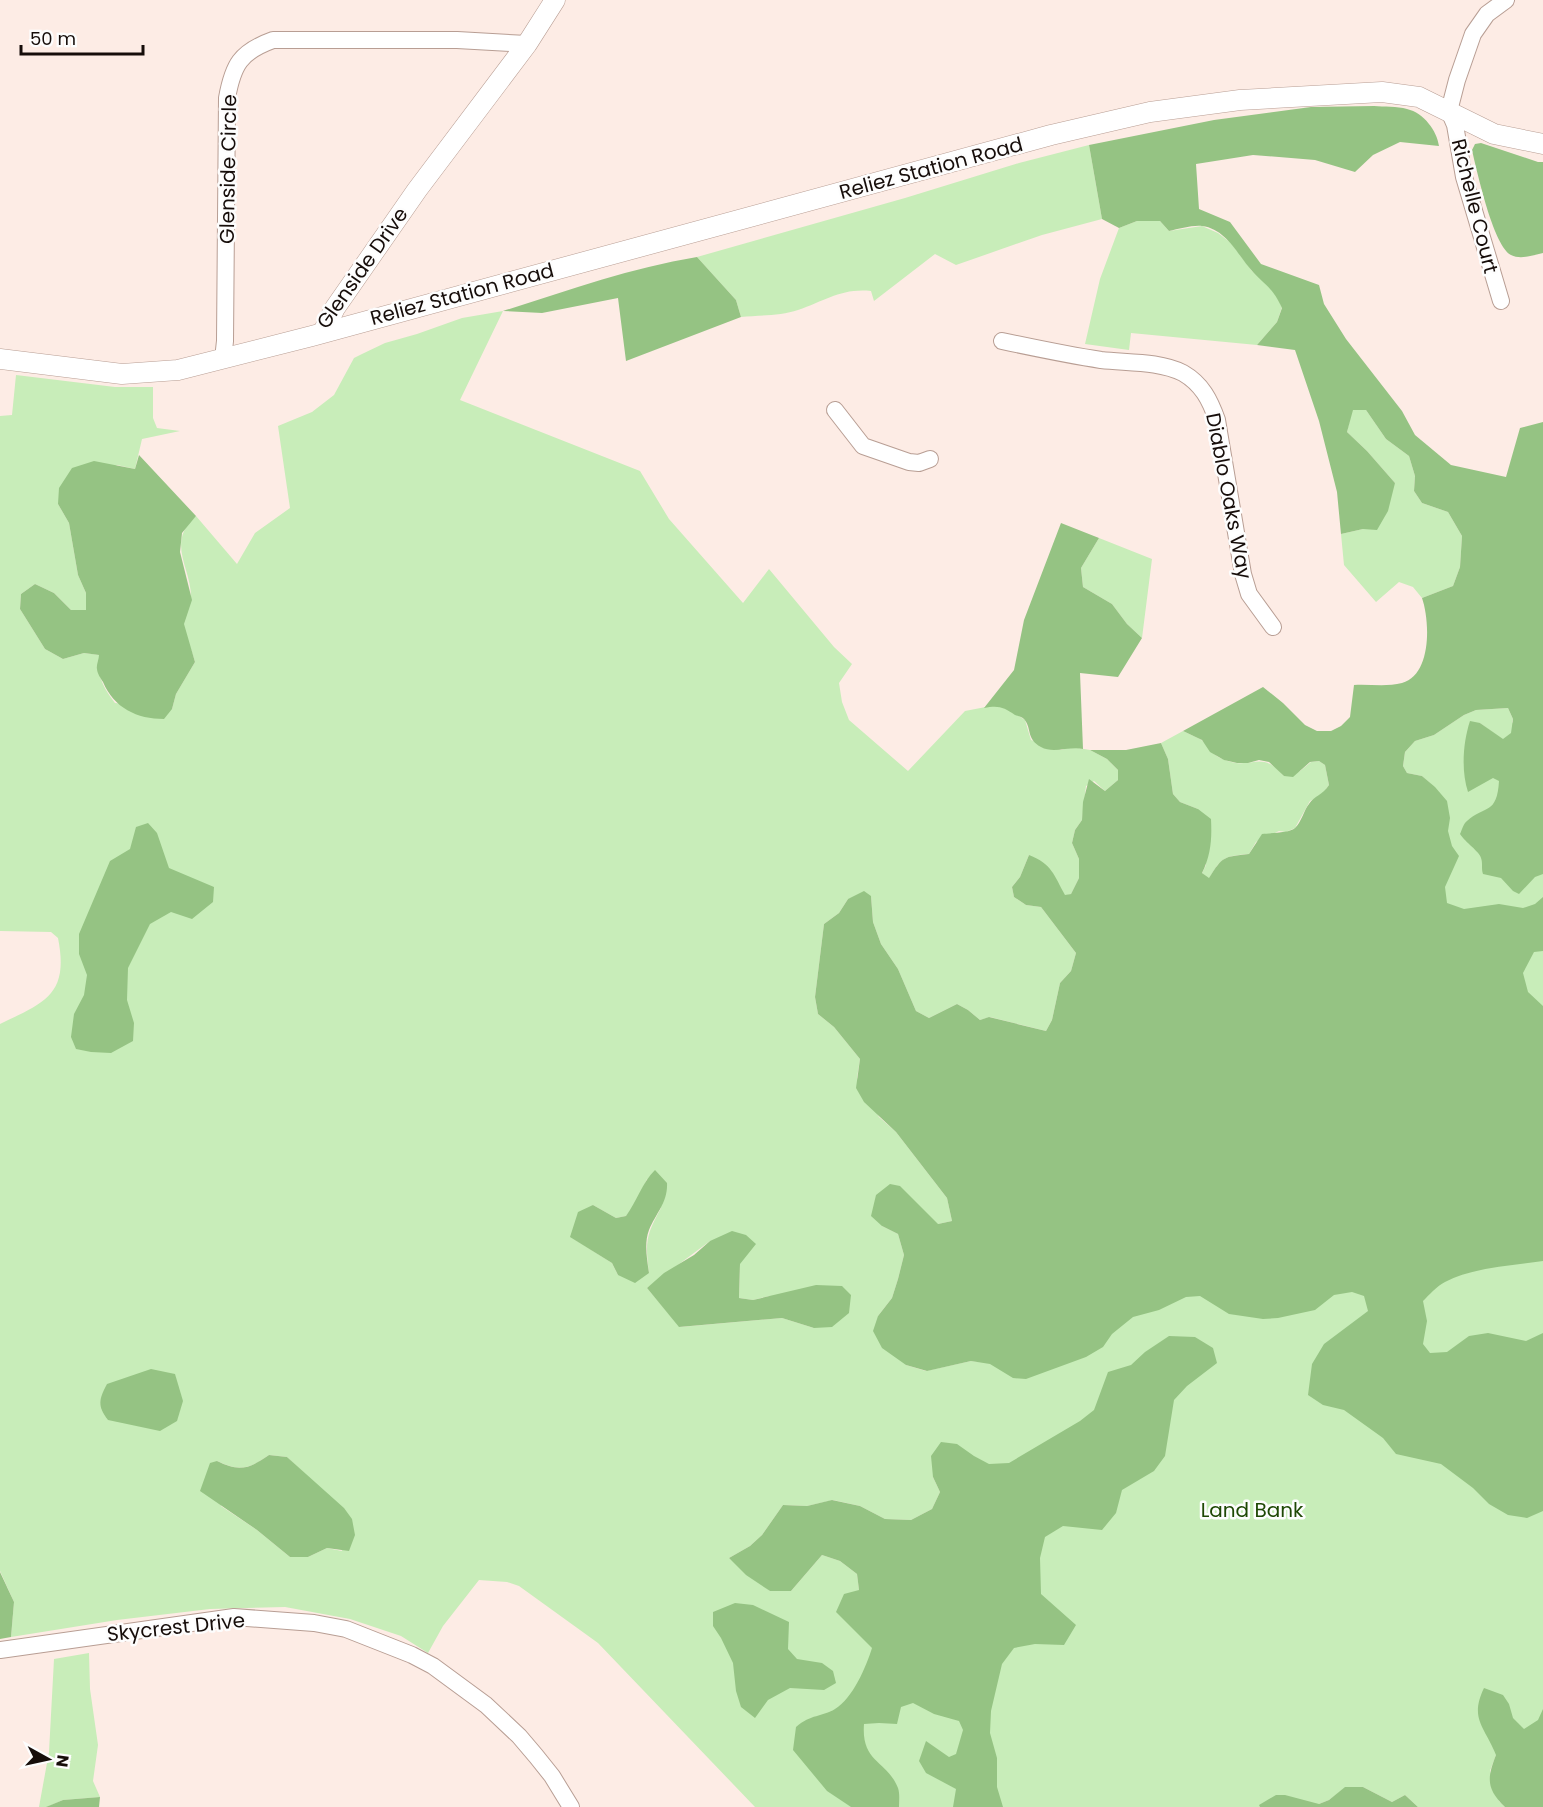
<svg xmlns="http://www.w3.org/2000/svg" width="1543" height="1807" font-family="Poppins,sans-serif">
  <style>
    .green { fill: #c8edb9; fill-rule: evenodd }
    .forest { fill: #95c383 }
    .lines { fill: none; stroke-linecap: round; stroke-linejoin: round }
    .minor-casing { stroke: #b89e94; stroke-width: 18 }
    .tertiary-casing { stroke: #b89e94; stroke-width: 21 }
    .minor { stroke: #fff; stroke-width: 16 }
    .tertiary { stroke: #fff; stroke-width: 20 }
    .labels { text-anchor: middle; stroke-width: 5; stroke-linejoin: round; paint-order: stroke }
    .street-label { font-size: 20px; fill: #160d0a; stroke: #fdfdfd }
    .park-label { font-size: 20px; fill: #1e4804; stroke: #fdfdfd }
  </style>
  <rect width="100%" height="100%" fill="#fdece5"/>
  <g class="green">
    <path d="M1089,145L1102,219L1042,235L956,265L935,254L874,301L871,291C841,288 825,301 798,310C781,316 759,315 741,317L736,300L697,257L905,198L1019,163Z"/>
    <polygon points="1137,221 1160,221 1169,231 1202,226 1218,233 1231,243 1252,271 1273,290 1282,307 1277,322 1257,345 1131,333 1129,350 1085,344 1100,279 1119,228"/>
    <path d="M503,311L460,400L640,471L669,519L743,603L769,569L834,647L852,664L839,683L842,702L849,720L908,771L965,711L996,705L1007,708L1025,720L1031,740L1061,750L1072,747L1090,750L1107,759L1118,770V780L1105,791L1094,781L1086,786L1082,820L1075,830L1072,843L1079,859V878L1071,894L1065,896L1029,855L1020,877L1012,887L1014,897L1026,905L1041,907L1076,953L1071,971L1060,983L1052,1020L1046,1031L990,1017L980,1020L968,1010L957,1004L929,1018L916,1011L898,969L881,944L873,922L871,896L848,899L839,913L824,924L815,997L818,1014L834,1027L860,1059L857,1078L879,1117L896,1132L947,1198L952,1221L938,1224L882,1226L898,1234L904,1255L898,1279L892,1298L878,1316L906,1365L926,1371L971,1361L981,1362L1038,1046L1431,784L1422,776L1407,773L1403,766L1405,752L1415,741L1434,735L1464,715L1476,710L1508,708L1513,719L1512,723L1543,702V1718L1496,1755L1490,1771L1499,1801L1505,1807H1418L1405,1795L1392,1802L1363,1787H1346L1329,1800L1319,1804L1284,1807H755L598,1643L519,1586L507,1582L479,1580L443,1626L428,1653L401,1636L350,1619L285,1607L210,1609L117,1620L11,1637L14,1602L0,1571V1024C46,1002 69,994 58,938L51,932L0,931V416L12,415L16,375L115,387H153V418L157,428L180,431L142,439L135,469L117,465L58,504L69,523L78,575L86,593V611L71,610L54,593L35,584L21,594L20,609L45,649L63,659L84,653L100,655C96,675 103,687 115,703L172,709L176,694L195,662C192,650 185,637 184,626C183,617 191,608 191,599C192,568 165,543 196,516L237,564L255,533L290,508L278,426L312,412L334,395L354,358L362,354L385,343L417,334L462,318ZM1480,723L1496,735L1467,741L1468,729ZM647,1179L661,1208C646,1235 645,1242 649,1273L618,1275L612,1263L571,1237L593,1205L616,1218L626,1216L637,1202ZM710,1241L740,1264L739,1298L753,1300L769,1296L814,1328L782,1318L680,1327L647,1288ZM967,1451L938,1625L859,1590L857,1574L840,1561L822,1555L791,1591H770L729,1558L750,1546L762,1535L783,1505L807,1506L833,1500L860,1506L885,1519L911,1520L932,1509L940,1492L933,1477ZM269,1455L287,1457L322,1490L342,1551L327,1548L308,1557H290L257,1530L221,1506L217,1461C240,1472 249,1469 269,1455Z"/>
    <polygon points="1352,410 1366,410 1386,439 1409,456 1415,476 1414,491 1422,503 1448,512 1462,536 1460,567 1453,586 1422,598 1413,587 1399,582 1376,602 1344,565 1341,534 1363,529 1395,483 1367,451 1347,432"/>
    <polygon points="1099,538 1152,559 1142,638 1127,624 1112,604 1083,587 1081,568"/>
    <path d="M1183,731C1188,734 1195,736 1200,739C1210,746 1209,754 1225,760C1252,771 1260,748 1284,776L1300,771L1311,762L1319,761L1325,765L1329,785L1322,795L1310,801L1295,828L1286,832L1279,831L1256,842L1249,854C1225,856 1221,857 1209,879L1202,873L1206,865L1198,809L1180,802L1173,794L1168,759L1161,743Z"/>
    <polygon points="89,1653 90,1689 98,1745 93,1781 100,1797 63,1800 47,1807 39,1807 49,1752 54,1659"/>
  </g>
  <g class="forest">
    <path d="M1374,106C1384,107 1397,106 1407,109C1424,113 1437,131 1439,146L1400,142L1373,155L1355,172L1315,160L1253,155L1196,164L1199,209L1230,222L1261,264L1319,285L1324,304L1346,339L1402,411L1415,435L1451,465L1506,477L1520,428L1543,422V874L1535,877L1519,894L1513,891L1501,878L1483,874C1481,869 1483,863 1481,858C1480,852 1465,842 1460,834C1462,830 1463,824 1467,821C1485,805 1497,815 1499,781L1493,778L1468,792C1461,771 1463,742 1470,721L1480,723L1503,739L1511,733L1513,719L1508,708L1476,710L1464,715L1434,735L1415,741L1405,752L1403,766L1407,773L1422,776L1435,787L1447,801L1450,818L1448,831L1452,846L1459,856L1445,887L1447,903L1464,909L1499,904L1523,908L1535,904L1543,897V951L1534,952L1523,973L1528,992L1543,1006V1261C1511,1266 1474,1267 1445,1282C1437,1286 1429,1295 1423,1301L1427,1321L1423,1344L1430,1353L1447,1352L1469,1336L1488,1333L1526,1341L1543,1333V1511L1527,1518L1508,1515L1489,1504L1473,1488L1441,1464L1396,1454L1383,1438L1344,1410L1323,1405L1308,1395L1312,1364L1324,1344L1368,1311L1364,1296L1352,1292L1334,1295L1315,1310L1278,1318L1263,1319L1229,1314L1200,1296L1186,1297L1159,1310L1133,1317L1112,1334L1103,1347L1086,1357L1026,1379L1013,1378L990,1364L971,1361L927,1371L906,1365L882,1348L873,1331L878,1316L892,1298L898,1279L904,1255L898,1234L882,1226L871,1216L876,1195L890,1184L900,1186L938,1224L952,1221L947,1198L896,1132L864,1102L856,1088L860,1059L834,1027L818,1014L815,997L824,924L839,913L848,899L864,891L871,896L873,922L881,944L898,969L916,1011L929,1018L957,1004L968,1010L980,1020L989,1017L1046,1031L1052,1020L1060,983L1071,971L1076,953L1041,907L1026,905L1014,897L1012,887L1020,877L1029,855C1052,864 1054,875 1065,895L1071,894L1079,878V859L1072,843L1075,830L1082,820L1083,802L1089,779L1105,791L1118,780V770L1107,759L1090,750H1126L1161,743L1168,759L1173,794L1180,802L1198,809L1211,819C1212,839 1211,855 1202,873L1209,878C1223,856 1223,857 1249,854L1262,834C1270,833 1290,833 1295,828C1301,823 1304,810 1309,804C1314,796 1323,795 1329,785L1325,765L1319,761L1310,762L1293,777L1284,776L1269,762L1259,760L1248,763H1237L1224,760L1210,752L1202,740L1183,731L1263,687L1283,703L1305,725L1317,731H1331L1341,726L1350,717L1354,685C1369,684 1387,687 1402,683C1432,675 1430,621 1422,598L1453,586L1460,567L1462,536L1448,512L1422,503L1414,491L1415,476L1409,456L1386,439L1366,410H1353L1347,432L1367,451L1395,483L1388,511L1377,530L1363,529L1341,534L1337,492L1319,421L1295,350L1257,345L1277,322L1282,308C1272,287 1267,287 1253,272C1238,256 1227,229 1202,226C1192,225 1179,229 1169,231L1160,221H1137L1119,228L1102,219L1089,145L1214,120L1311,107Z"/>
    <path d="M1481,143L1538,162H1543V253C1533,255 1521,260 1511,255C1494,246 1479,179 1474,159L1472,150L1475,144Z"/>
    <path d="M697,257L736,300L741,317L626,361L618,298L542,313L503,311C567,291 630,268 697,257Z"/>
    <path d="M139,455L196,516L182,533L180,552L192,600L184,624L195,662L176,694L172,709L164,719C137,719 114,708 103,682C101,679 97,673 97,669C96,666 99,659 99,655L84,653L63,659L45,649L20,609L21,594L35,584L54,593L71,610H86V593L78,575L69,523L58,504L59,488L72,468L94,461L135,469Z"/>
    <path d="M1061,523L1099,538L1081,568L1083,587L1112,604L1127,624L1142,638L1118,677L1080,673L1083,749C1070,746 1053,754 1041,747C1026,739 1032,728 1024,719C1022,717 1018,716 1015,715C1004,707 998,705 984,708L1014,670L1024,620Z"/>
    <polygon points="148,823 157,833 169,868 214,887 213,902 192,919 171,912 150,924 128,968 127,1000 134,1023 133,1041 111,1053 91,1052 76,1049 71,1037 74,1014 84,995 87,975 79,954 79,934 110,861 130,849 136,827"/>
    <path d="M655,1170L667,1183C668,1202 656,1213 649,1230C644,1243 647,1259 649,1273L635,1283L618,1275L612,1263L570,1237L578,1212L593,1205L616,1218L626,1216C637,1201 642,1183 655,1170Z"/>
    <polygon points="732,1231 746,1235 756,1244 740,1264 739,1298 753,1300 816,1285 842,1286 851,1295 849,1313 832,1327 814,1328 782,1318 679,1327 647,1288 664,1273 694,1255 710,1241"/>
    <path d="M1169,1336L1195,1337L1213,1348L1217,1363L1187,1386L1174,1400L1165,1456L1154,1471L1122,1490L1116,1513L1102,1530L1063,1526L1045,1537L1040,1558L1041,1594L1076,1625L1064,1645L1035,1644L1014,1648L1002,1664L991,1711L990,1733L997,1758V1787L1003,1807H953L956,1789L926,1773L919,1761L926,1741L949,1757L956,1754L963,1730L959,1721L934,1714L913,1703L901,1707L897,1724L879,1723L864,1724C861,1763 887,1760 898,1788C900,1794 899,1801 899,1807H851L827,1791L793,1750L796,1727C811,1714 822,1717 835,1709C853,1698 866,1667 872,1648L836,1612L844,1594L859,1590L857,1574L840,1561L822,1555L791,1591H770L746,1575L729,1558L750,1546L762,1535L783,1505L807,1506L832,1500L860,1506L885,1519L911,1520L932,1509L940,1492L933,1477L931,1456L941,1442L957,1444L974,1456L989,1464L1009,1463L1080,1421L1094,1410L1108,1372L1131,1365L1145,1352Z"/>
    <path d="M151,1369L175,1374L183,1401L177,1421L160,1431L108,1420C97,1406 99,1399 107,1384Z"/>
    <path d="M269,1455L287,1457L344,1508L352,1519L355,1535L349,1551L327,1548L308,1557H290L257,1530L200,1491L210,1463L217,1461C239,1472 249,1469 269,1455Z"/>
    <polygon points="0,1572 14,1602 11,1637 0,1639"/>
    <polygon points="735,1603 753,1605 789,1622 788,1649 797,1659 822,1663 833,1671 836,1683 824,1690 790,1688 768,1700 755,1718 741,1707 736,1691 733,1663 721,1638 713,1626 713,1612"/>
    <path d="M1484,1688L1503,1695L1509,1704L1513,1718L1524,1729L1538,1720L1543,1709V1807H1505C1486,1789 1487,1778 1496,1755C1485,1727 1469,1719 1484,1688Z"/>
    <polygon points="1345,1787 1363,1787 1392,1802 1405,1795 1418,1807 1260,1807 1259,1805 1276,1795 1285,1795 1319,1804 1329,1800"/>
    <polygon points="100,1797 99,1807 46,1807 63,1800"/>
  </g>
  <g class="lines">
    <g class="minor-casing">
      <g id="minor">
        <polyline points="1501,301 1464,177 1455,125 1449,111 1457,80 1473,34 1487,14 1506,0"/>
        <path d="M1002,341C1035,348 1068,355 1101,360C1128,363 1159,361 1183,373C1202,384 1210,400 1217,420L1243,574L1249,594L1273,627"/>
        <path d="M223,359L225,341L227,98C233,65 240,52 273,40H457L527,44"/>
        <polyline points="835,410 863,446 909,462 919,463 930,459"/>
        <polyline points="0,1650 234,1617 314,1623 346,1629 412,1655 433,1666 486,1705 519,1736 536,1756 552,1776 571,1807"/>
      </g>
    </g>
    <g class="tertiary-casing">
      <g id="tertiary">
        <polyline points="323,332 335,308 417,190 527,44 555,0"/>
        <polyline points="0,359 122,374 178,370 312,336 1051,135 1150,112 1240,100 1382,92 1419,97 1494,134 1543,144"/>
      </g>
    </g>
    <use href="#minor" class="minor"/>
    <use href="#tertiary" class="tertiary"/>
  </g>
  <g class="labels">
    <g class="street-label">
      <text transform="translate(931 168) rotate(-15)" y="7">Reliez Station Road</text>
      <text transform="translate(228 169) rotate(-89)" y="7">Glenside Circle</text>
      <text transform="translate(1475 206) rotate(76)" y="7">Richelle Court</text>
      <text transform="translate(362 268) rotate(-55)" y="7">Glenside Drive</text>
      <text transform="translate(462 294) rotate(-15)" y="7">Reliez Station Road</text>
      <text transform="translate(1229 496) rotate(79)" y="7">Diablo Oaks Way</text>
      <text transform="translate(176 1627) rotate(-6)" y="7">Skycrest Drive</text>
    </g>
    <g class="park-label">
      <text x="1252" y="1517">Land Bank</text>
    </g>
  </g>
  <g transform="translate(48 1759) rotate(98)" stroke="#fdfdfd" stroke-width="4.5" paint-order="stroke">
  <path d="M0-4.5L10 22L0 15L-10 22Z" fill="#160d0a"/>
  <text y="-9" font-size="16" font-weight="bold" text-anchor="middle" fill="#160d0a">N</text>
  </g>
  <path d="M21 45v9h122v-9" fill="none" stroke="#160d0a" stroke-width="3"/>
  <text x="30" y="45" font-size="18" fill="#160d0a" stroke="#fdfdfd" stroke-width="4.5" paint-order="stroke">50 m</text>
</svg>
